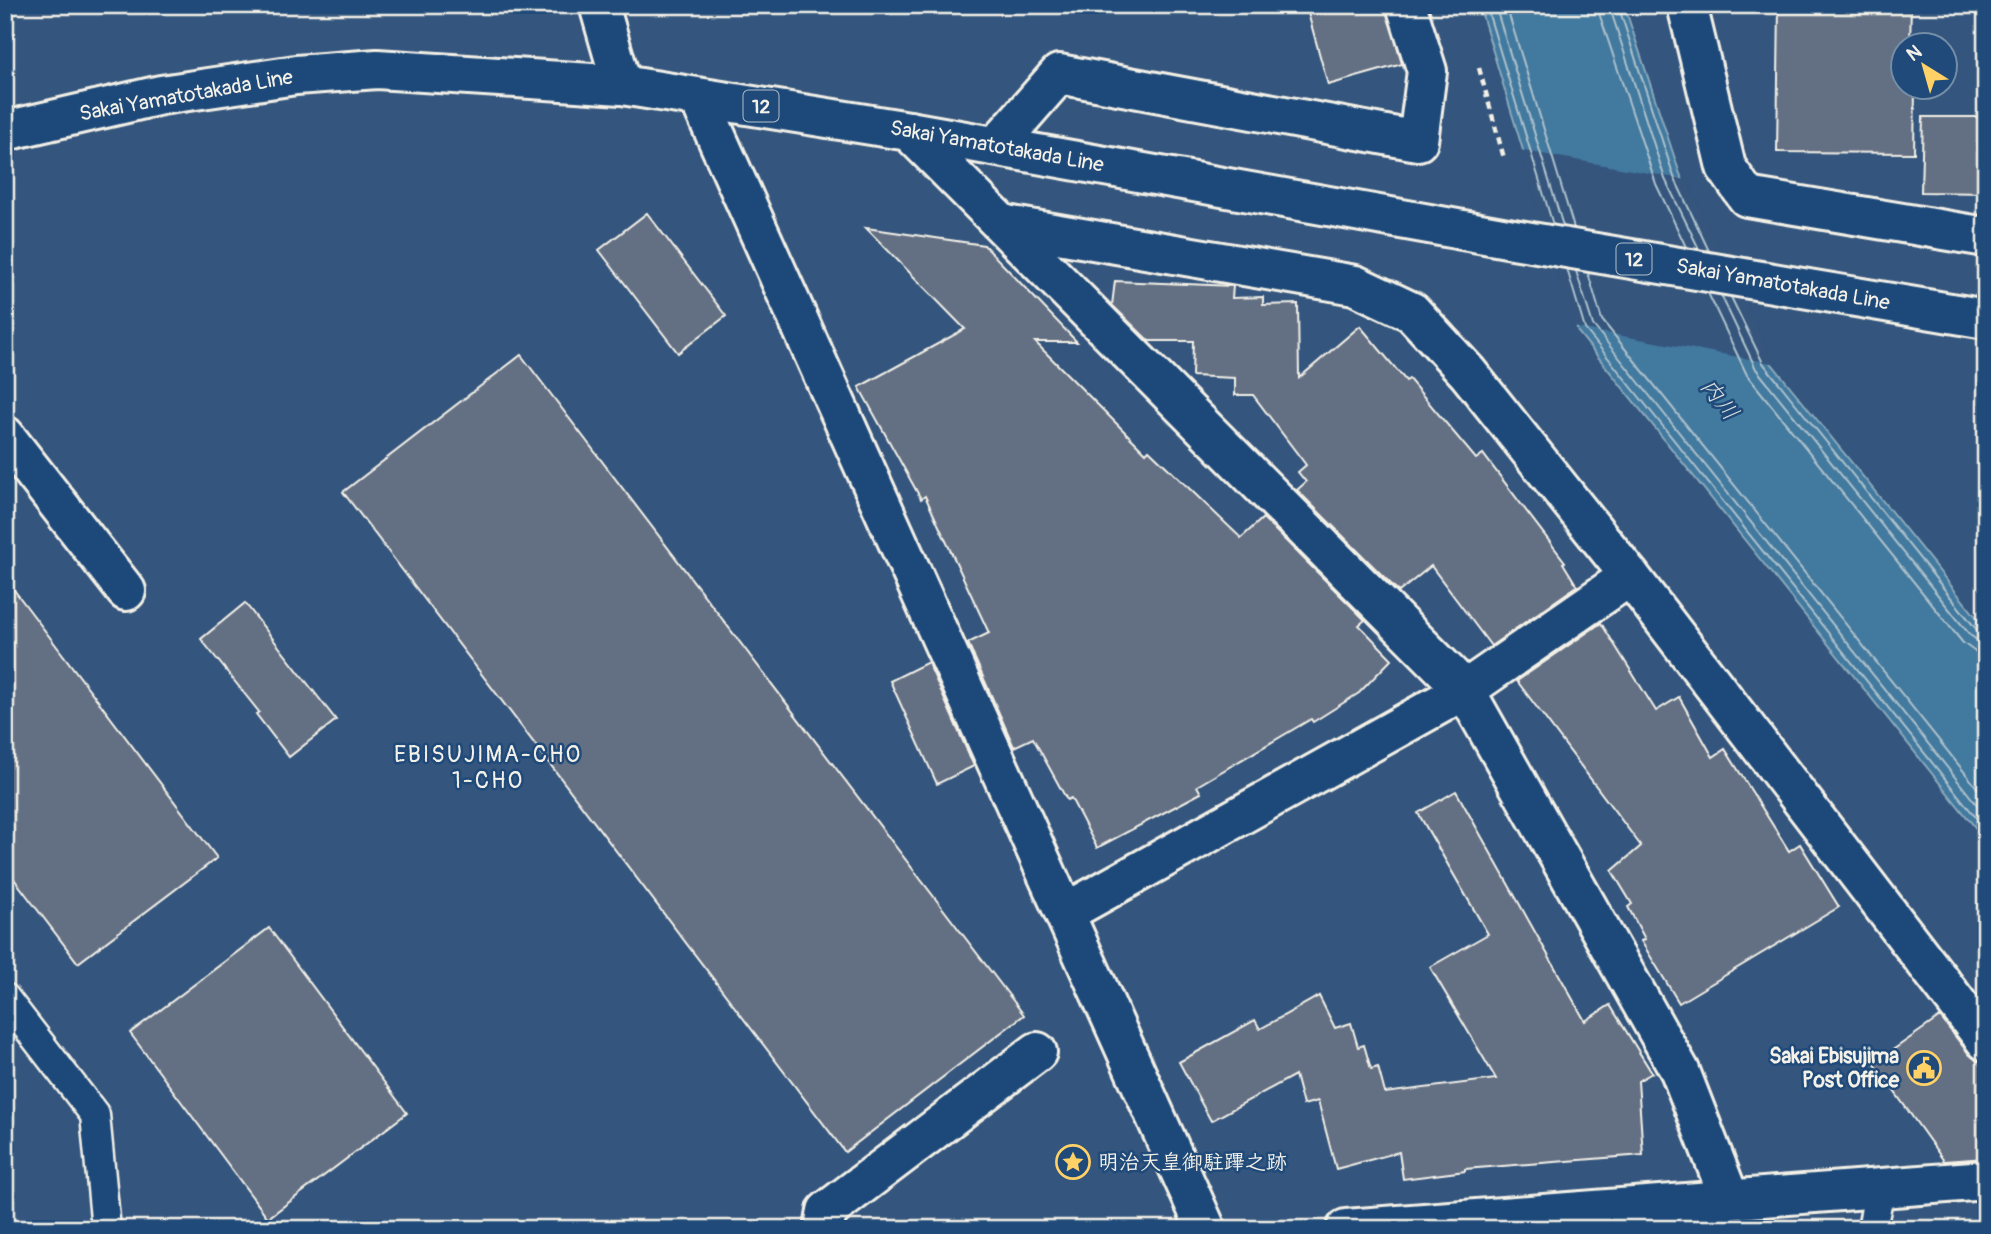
<svg xmlns="http://www.w3.org/2000/svg" width="1991" height="1234" font-family="Pangolin,'Klee One',sans-serif">
  <style>
    .water { fill: #43799f; stroke: #8aa9bc; stroke-width: 2 }
    .pier { fill: #34557d }
    .lines { fill: none; stroke-linecap: round; stroke-linejoin: round }
    .shore { stroke: #adc1cb; stroke-width: 2 }
    .building { fill: #646f84; stroke: #f4f1e8; stroke-width: 2 }
    .service-casing { stroke: #f4f1e8; stroke-width: 33 }
    .minor-casing { stroke: #f4f1e8; stroke-width: 44 }
    .primary-casing { stroke: #f4f1e8; stroke-width: 44 }
    .path { stroke: #f4f1e8; stroke-width: 4.5; stroke-dasharray: 7 5; stroke-linecap: butt }
    .service { stroke: #1f4a7a; stroke-width: 28 }
    .minor { stroke: #1f4a7a; stroke-width: 38 }
    .primary { stroke: #1f4a7a; stroke-width: 38 }
    .labels { text-anchor: middle; stroke-width: 5; stroke-linejoin: round; paint-order: stroke }
    .shield { fill: #1f4a7a; stroke: #b4bfc7; stroke-width: 2 }
    .shield-label { font-size: 19px; font-weight: bold; fill: #f4f1e8 }
    .street-label { font-size: 21px; fill: #f4f1e8; stroke: #1f4a7a }
    .poi-label { font-size: 21px; font-weight: bold; fill: #f4f1e8; stroke: #1f4a7a; text-anchor: end }
    .water-label { font-size: 23px; font-style: italic; fill: #d9dfdd; stroke: #1f4a7a }
    .neighbourhood-label { font-size: 23px; letter-spacing: 2px; fill: #f4f1e8; stroke: #1f4a7a }
  </style>
  <rect width="100%" height="100%" fill="#34557d"/>
  <filter id="ink" filterUnits="userSpaceOnUse"><feTurbulence type="fractalNoise" baseFrequency=".0143" numOctaves="2"/><feDisplacementMap in="SourceGraphic" scale="14" xChannelSelector="R" yChannelSelector="G"/><feConvolveMatrix kernelMatrix="1 2 1 2 8 2 1 2 1" color-interpolation-filters="sRGB"/></filter>
  <g filter="url(#ink)">
    <polygon class="water" points="1479,5 1624,5 1680,174 1768,359 1986,629 1986,841 1578,332"/>
    <polygon class="pier" points="1520,150 1687,180 1771,357 1777,364 1573,327"/>
    <g class="lines">
      <g class="shore">
        <polyline points="1486,5 1553,225"/>
        <polyline points="1495,5 1563,226"/>
        <polyline points="1506,5 1574,228"/>
        <polyline points="1598,5 1600,16 1656,184 1686,247"/>
        <polyline points="1609,5 1665,179 1699,249"/>
        <polyline points="1618,5 1674,177 1709,251"/>
        <polyline points="1567,269 1585,329 1986,830"/>
        <polyline points="1576,271 1593,325 1986,816"/>
        <polyline points="1588,273 1602,320 1986,799"/>
        <polyline points="1708,293 1747,375 1963,643 1974,651 1986,652"/>
        <polyline points="1721,295 1756,369 1970,635 1978,641 1986,642"/>
        <polyline points="1731,297 1763,363 1977,630 1986,633"/>
      </g>
    </g>
    <g class="building">
      <polygon points="1336,5 1385,5 1402,64 1328,85 1308,13"/>
      <polygon points="1779,5 1911,5 1910,46 1903,46 1903,88 1915,88 1914,153 1777,152"/>
      <polygon points="1923,117 1986,117 1986,193 1921,192"/>
      <polygon points="647,213 726,316 678,353 599,250"/>
      <polygon points="866,228 984,245 1077,342 1035,342 1146,453 1149,450 1241,538 1263,518 1365,620 1359,625 1392,659 1359,693 1313,722 1311,719 1197,786 1201,793 1097,848 1071,798 1067,800 1033,738 1014,747 968,643 989,633 925,496 921,499 859,387 965,329"/>
      <polygon points="1115,281 1233,286 1232,298 1263,297 1263,305 1298,304 1299,378 1360,326 1406,381 1409,379 1476,459 1483,454 1565,562 1563,563 1577,586 1491,646 1431,566 1399,592 1297,490 1306,482 1298,472 1306,465 1253,395 1235,395 1235,378 1192,376 1193,341 1149,341 1112,305"/>
      <polygon points="521,355 1024,1015 845,1152 343,492"/>
      <polygon points="5,578 217,858 78,963 5,867"/>
      <polygon points="245,603 336,720 289,757 256,714 259,712 201,639"/>
      <polygon points="1601,623 1656,711 1679,697 1713,757 1725,749 1789,851 1800,844 1839,907 1679,1003 1641,941 1645,939 1628,907 1632,904 1612,871 1641,846 1517,681"/>
      <polygon points="928,662 974,766 937,784 890,681"/>
      <polygon points="1456,791 1585,1021 1610,1005 1652,1073 1638,1081 1643,1155 1465,1169 1465,1171 1403,1179 1399,1152 1336,1169 1318,1101 1303,1105 1295,1075 1211,1121 1179,1062 1255,1020 1260,1029 1319,996 1335,1028 1351,1023 1358,1047 1364,1045 1371,1069 1378,1067 1385,1093 1496,1079 1430,967 1488,934 1418,813"/>
      <polygon points="269,928 407,1113 268,1218 130,1033"/>
      <polygon points="1940,1017 1969,1054 1977,1061 1986,1062 1986,1158 1944,1161 1874,1063"/>
    </g>
    <g class="lines">
      <g class="service-casing">
        <g id="service">
          <polyline points="5,998 95,1115 106,1229"/>
          <polyline points="1872,1229 1880,1188"/>
        </g>
      </g>
      <g class="minor-casing">
        <g id="minor">
          <polyline points="599,5 622,85"/>
          <polyline points="1687,5 1726,167 1747,197 1986,237"/>
          <polyline points="699,98 1206,1229"/>
          <polyline points="909,131 1465,690 1680,1071 1730,1200"/>
          <polyline points="996,146 1059,74 1418,141 1427,71 1406,5"/>
          <polyline points="1006,225 1355,285 1412,312 1468,373 1630,576 1986,1041"/>
          <polyline points="5,436 126,591"/>
          <polyline points="1065,913 1465,690 1630,576"/>
          <polyline points="824,1229 827,1211 1037,1052"/>
          <polyline points="1346,1229 1986,1180"/>
        </g>
      </g>
      <g class="primary-casing">
        <polyline id="primary" points="5,131 161,95 296,75 377,69 622,85 909,131 1513,239 1986,319"/>
      </g>
      <polyline class="path" points="1479,68 1504,158"/>
      <use href="#service" class="service"/>
      <use href="#minor" class="minor"/>
      <use href="#primary" class="primary"/>
    </g>
  </g>
  <defs>
    <g id="civic-ring" transform="scale(1.75)"><circle r="9.5" fill="#1f4a7a" stroke="#ffd166" stroke-width="1.5"/><path d="M-.6-6.5H3V-4.5H.6V-3L4-1V1h2V6H-6V1h2V-1L-.6-3ZM-1.2 2.5V6h2.4V2.5Z" fill="#ffd166"/></g>
    <g id="sight-ring" transform="scale(1.75)"><circle r="9.5" fill="#1f4a7a" stroke="#ffd166" stroke-width="1.5"/><path d="M0-6L1.8-2.2L6-1.7L2.9 1.2L3.7 5.4L0 3.3L-3.7 5.4L-2.9 1.2L-6-1.7L-1.8-2.2Z" fill="#ffd166"/></g>
  </defs>
  <g fill-rule="evenodd">
    <use href="#civic-ring" x="1924" y="1068"/>
    <use href="#sight-ring" x="1073" y="1162"/>
  </g>
  <g class="labels">
    <g class="shield">
      <rect x="743.5" y="90.5" width="35" height="31" rx="5"/>
      <rect x="1616.5" y="243.5" width="35" height="31" rx="5"/>
    </g>
    <g class="shield-label">
      <text x="761" y="113">12</text>
      <text x="1634" y="266">12</text>
    </g>
    <g class="street-label">
      <text transform="translate(186 95) rotate(-10)" y="7">Sakai Yamatotakada Line</text>
      <text transform="translate(997 146) rotate(10)" y="7">Sakai Yamatotakada Line</text>
      <text transform="translate(1783 284) rotate(10)" y="7">Sakai Yamatotakada Line</text>
    </g>
    <g class="poi-label">
      <text x="1899" y="1063">Sakai Ebisujima<tspan x="1899" dy="24">Post Office</tspan></text>
      <text x="1098" y="1169" text-anchor="start">明治天皇御駐蹕之跡</text>
    </g>
    <g class="water-label">
      <text transform="translate(1720 399) rotate(52)" y="8">内川</text>
    </g>
    <g class="neighbourhood-label">
      <text x="488" y="762">EBISUJIMA-CHO<tspan x="488" dy="26">1-CHO</tspan></text>
    </g>
  </g>
  <rect width="1991" height="1234" fill="none" stroke="#1f4a7a" stroke-width="28"/>
  <rect x="14" y="14" width="1963" height="1206" fill="none" stroke="#f4f1e8" stroke-width="2.5" filter="url(#ink)"/>
  <g transform="translate(1924 66) rotate(323)"><circle r="33" fill="#1f4a7a" stroke="#748da6" stroke-width="2"/>
  <path d="M0-5L12 26L0 18L-12 26Z" fill="#ffd166"/>
  <text y="-10" font-size="19" font-weight="bold" text-anchor="middle" fill="#f4f1e8">N</text>
  </g>
</svg>
